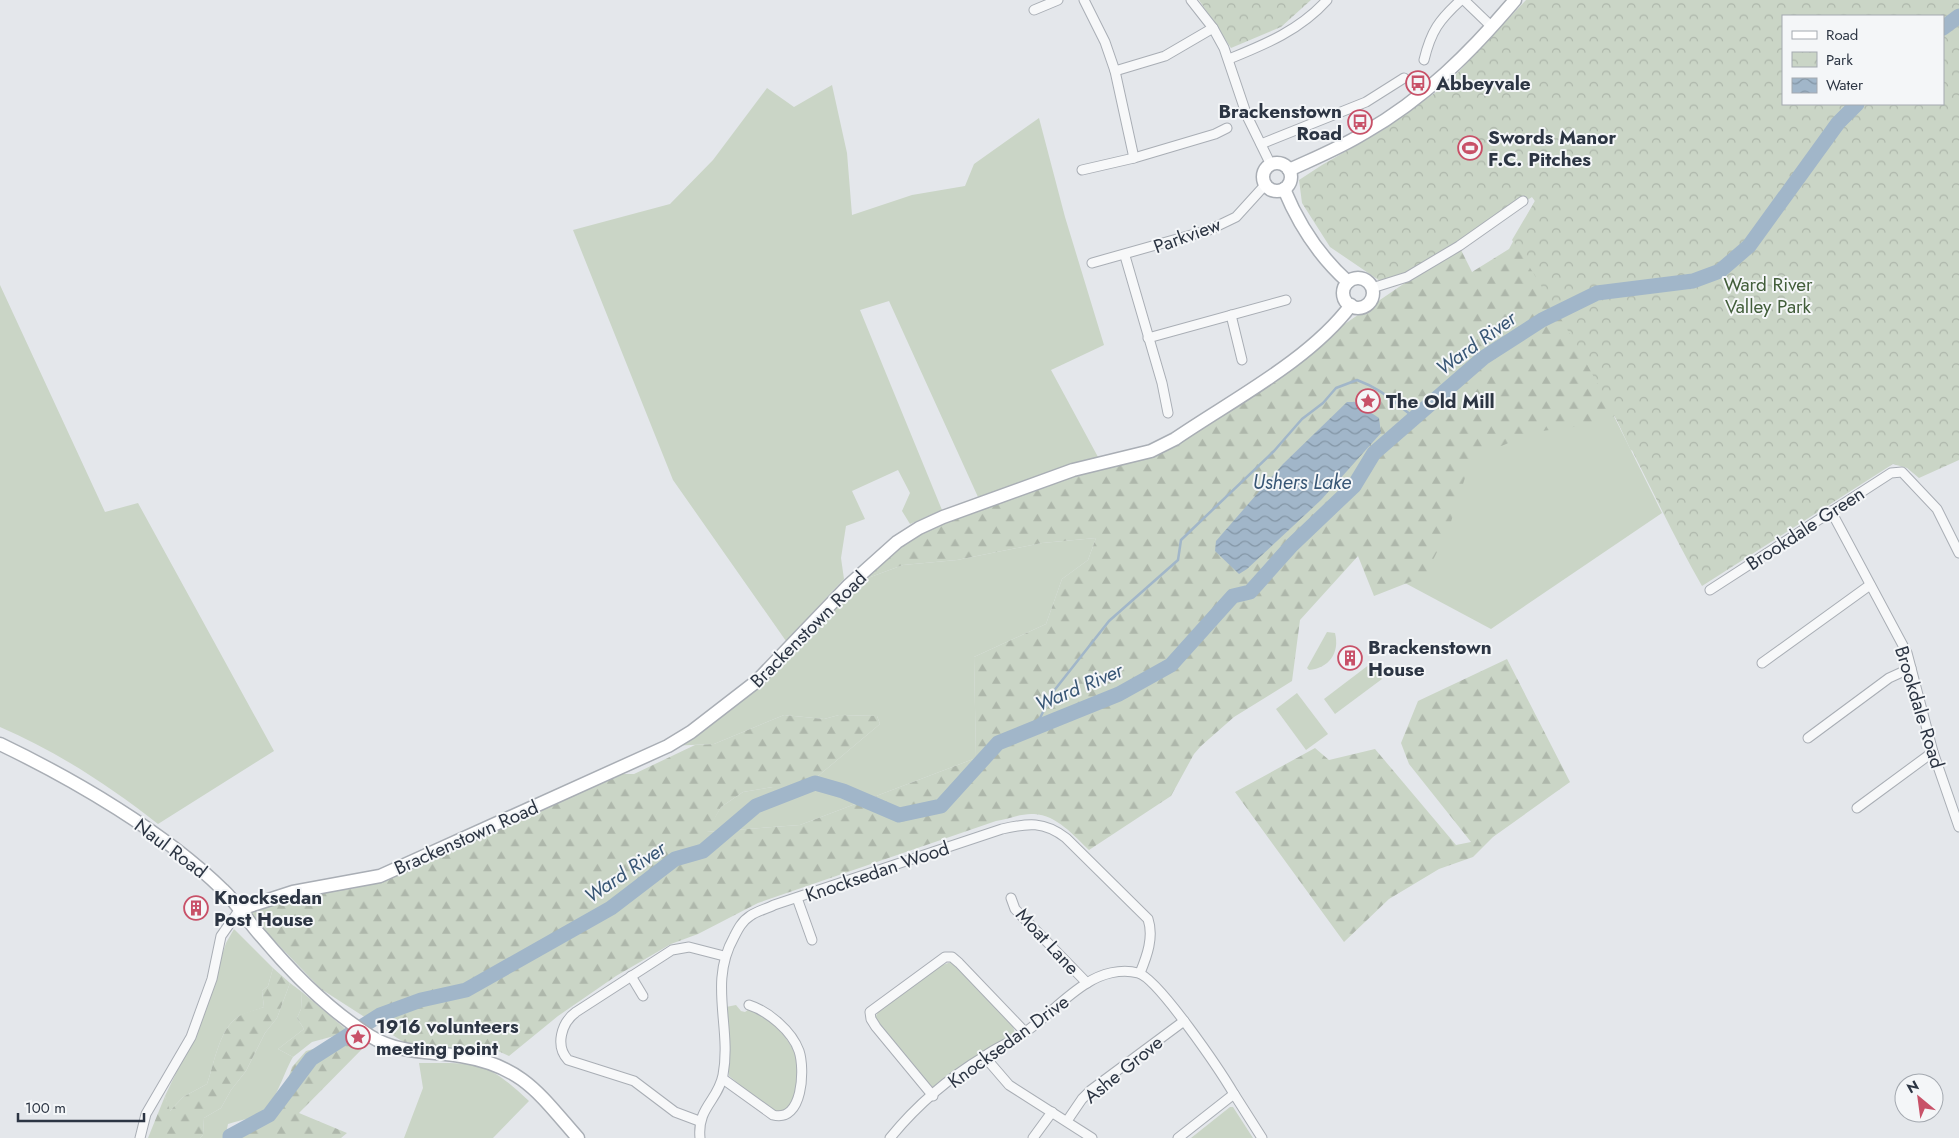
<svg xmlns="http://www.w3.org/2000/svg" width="1959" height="1138" font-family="Jost,sans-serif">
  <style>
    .green { fill: #cad5c6 }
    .forest { fill: url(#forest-firs) }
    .park { fill: url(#park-crowns); fill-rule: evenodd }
    .water { fill: url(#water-waves) }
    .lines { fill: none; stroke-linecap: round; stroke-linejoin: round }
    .stream { stroke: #a1b6c9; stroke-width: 2.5 }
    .river { stroke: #a1b6c9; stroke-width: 15 }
    .street-casing { stroke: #a9aeb5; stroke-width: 11 }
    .secondary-casing { stroke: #a9aeb5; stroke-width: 15 }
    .street { stroke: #f7f8f9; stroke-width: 9 }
    .secondary { stroke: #fff; stroke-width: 12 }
    .labels { text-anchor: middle; stroke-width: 4; stroke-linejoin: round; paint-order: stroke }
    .poi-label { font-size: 19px; font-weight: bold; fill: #2c3543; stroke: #f4f6f8; text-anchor: start }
    .street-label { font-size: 19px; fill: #2c3543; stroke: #f4f6f8 }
    .park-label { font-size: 19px; fill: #425e3a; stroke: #f4f6f8 }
    .water-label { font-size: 20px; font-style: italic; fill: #385675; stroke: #f4f6f8 }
  </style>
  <defs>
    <pattern id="forest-firs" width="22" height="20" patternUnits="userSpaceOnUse" patternTransform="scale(1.25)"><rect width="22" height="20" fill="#cad5c6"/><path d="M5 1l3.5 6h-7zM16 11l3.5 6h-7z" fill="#aeb7ab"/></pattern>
    <pattern id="park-crowns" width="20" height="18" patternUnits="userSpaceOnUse" patternTransform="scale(1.25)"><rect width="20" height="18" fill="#cad5c6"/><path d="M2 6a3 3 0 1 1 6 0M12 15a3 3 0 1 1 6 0" fill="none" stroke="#aeb7ab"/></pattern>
    <pattern id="water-waves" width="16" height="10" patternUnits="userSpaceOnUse" patternTransform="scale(1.25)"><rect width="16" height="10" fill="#a1b6c9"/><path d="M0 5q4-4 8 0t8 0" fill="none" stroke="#8395a5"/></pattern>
  </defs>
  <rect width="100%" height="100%" fill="#e4e7eb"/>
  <g class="green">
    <polygon points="832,85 847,153 852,215 912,195 965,186 974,164 1039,118 1065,217 1104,345 1051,370 1098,457 978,497 889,301 860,310 942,510 910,524 902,511 910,493 898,470 852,491 865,519 846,526 841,558 844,579 786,641 673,480 573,230 670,204 713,160 767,88 794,107"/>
    <path d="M0,285L105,512L138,503L274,751L158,824C110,786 56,751 0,727Z"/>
    <polygon points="1602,392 1662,513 1491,629 1405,583 1472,456"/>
    <polygon points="1096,538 1088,560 1062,579 1046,624 974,657 976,758 800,825 706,832 721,807 743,792 773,787 805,787 880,724 877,716 839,715 824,719 784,715 714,744 668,746 753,684 849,585 903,565 957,560 1042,543"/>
    <path d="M1327,632L1335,633C1340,653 1329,668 1309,670L1307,668Z"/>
    <polygon points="1370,664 1382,679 1335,714 1324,699"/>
    <polygon points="1297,693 1328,734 1306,750 1276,709"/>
    <path d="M234,929L273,968L268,986L262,991L264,1007C256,1010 245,1013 238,1017C219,1029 214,1065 207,1084L183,1097L169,1112L165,1096L198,1027L226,943Z"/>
    <polygon points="951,962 1012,1023 1015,1033 1013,1037 934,1089 927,1085 875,1018 880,1008 937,967"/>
    <path d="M290,983L302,992L301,1009L297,1018L304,1029L278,1049L293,1057C283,1073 274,1111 255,1117C246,1119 237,1121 228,1124L225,1138H200L203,1135L204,1118L221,1108L231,1090L246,1071L265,1033L277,1018Z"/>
    <path d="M736,1005L741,1011L745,1012L752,1007C784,1031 811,1056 792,1100C790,1105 787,1112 779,1112C767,1112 740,1084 729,1076V1042L726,1007Z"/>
    <path d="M419,1063C476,1063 486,1060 529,1101L493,1138H404L423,1088Z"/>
    <polygon points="1230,1107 1233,1107 1253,1138 1191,1138"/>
  </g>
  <g class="forest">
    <path d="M1526,187L1725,331L1631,451L1615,416L1597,424L1534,432L1471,459L1449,528L1425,576L1374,596L1358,556L1300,620L1292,681L1234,717L1201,746L1194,754L1171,796L1089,850C1074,836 1057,815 1034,814C1022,813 1008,819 996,821L758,903L698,934L671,944L616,976L558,1016L509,1056L498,1051L483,1052L405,1043L321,989L266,932L240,909L256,912L294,896L356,888L619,774H634L695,745L714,744L784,715L824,719L839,715L877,716L880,724L805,787H773L743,792L721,807L707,832L800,825L976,758L974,657L1046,624L1062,579L1088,560L1096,538L1042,543L957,560L903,565L849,585L875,562L943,517L1151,451L1210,416L1459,246L1472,272L1509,249L1535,201Z"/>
    <polygon points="1507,659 1570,782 1493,837 1473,857 1439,869 1389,899 1344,942 1235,792 1315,748 1329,760 1375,749 1456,845 1471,842 1409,764 1401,743 1418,701"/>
    <path d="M273,968L290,983L277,1018L265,1033L246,1071L231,1090L221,1108L204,1118L203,1135L200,1138H148L165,1096L170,1111L183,1097L207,1084C214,1065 219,1029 238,1017C245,1012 256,1010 264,1007L262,991L268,986Z"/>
    <polygon points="302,992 349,1032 312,1042 293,1057 278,1049 304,1029 297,1018 301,1009"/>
    <polygon points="356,1037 366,1045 299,1113 347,1133 341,1138 232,1138 234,1130 268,1118 280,1104 292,1067 306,1051"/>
  </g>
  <g class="park">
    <polygon points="1199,0 1311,0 1281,27 1231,48"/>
    <path d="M1526,0H1959V460L1919,478L1907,468L1893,464L1702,586C1666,523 1637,457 1603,394C1575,341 1545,290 1512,240L1535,201L1532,197L1407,278L1383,283L1330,247L1302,203L1299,180L1322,165L1383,130L1446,85ZM1783,16H1943V104H1783Z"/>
  </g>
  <polygon class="water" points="1347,402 1355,402 1379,418 1381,433 1321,500 1247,569 1239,574 1215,551 1216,541 1283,464"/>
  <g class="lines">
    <path class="stream" d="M1022,734L1040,718L1053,692L1109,621L1178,560L1181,540L1274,451L1302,419L1323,403L1336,388L1357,380C1384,390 1393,402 1415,418"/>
    <g class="river">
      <polyline points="1943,28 1959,16"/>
      <polyline points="230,1138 230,1136 269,1115 311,1059 380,1015 421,1000 466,990 611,908 675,859 703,851 756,806 815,783 843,791 899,815 941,806 998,743 1119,694 1171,665 1233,596 1250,592 1292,545 1354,486 1374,453 1483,358 1542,320 1597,293 1693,281 1720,271 1749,246 1838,123 1857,104"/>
    </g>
    <g class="street-casing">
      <g id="street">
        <polyline points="1084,0 1105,42 1115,71 1134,158"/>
        <polyline points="1191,0 1213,28 1224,48 1247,116 1271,165"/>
        <polyline points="1464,0 1492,27"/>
        <polyline points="1034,10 1058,0"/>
        <path d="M1229,59C1266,44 1300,30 1327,0"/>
        <path d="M1424,60C1431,31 1439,20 1461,0"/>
        <polyline points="1115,71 1165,56 1213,28"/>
        <polyline points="1261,144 1366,102 1404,78"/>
        <polyline points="1082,170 1134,158 1215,134 1227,128"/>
        <polyline points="1125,256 1162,383 1168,413"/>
        <polyline points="1092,263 1209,230 1236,217 1266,184"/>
        <polyline points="1372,288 1407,277 1459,246 1523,201"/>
        <polyline points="1231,315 1242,360"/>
        <polyline points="1148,338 1286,300"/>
        <polyline points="1831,511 1907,653 1933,752 1959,827"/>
        <polyline points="1710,590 1891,473 1902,472 1937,509 1959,553"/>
        <polyline points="1762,663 1870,585"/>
        <polyline points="1808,738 1889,678 1911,668"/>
        <polyline points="1857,808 1933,752"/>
        <polyline points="797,898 812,940"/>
        <polyline points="1011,898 1015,909 1087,983"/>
        <polyline points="631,976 643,996"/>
        <polyline points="984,1056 1009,1085 1092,1138"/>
        <path d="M723,1079L773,1115C803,1123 805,1069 799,1051C792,1031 768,1011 749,1005"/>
        <polyline points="1234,1094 1262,1138"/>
        <polyline points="933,1096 876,1027 871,1019 870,1012 945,957 952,957 959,963 1025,1032"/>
        <path d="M699,1121L675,1112L634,1081L568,1060C555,1046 561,1023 576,1012L672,950L689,947L724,956"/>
        <polyline points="1067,1121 1082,1099 1091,1090 1184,1021"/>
        <polyline points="140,1138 146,1114 191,1037 212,979 221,936 240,909"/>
        <path d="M700,1138C697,1107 718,1101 723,1075C732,1027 708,983 734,937C738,929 742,921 750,916C757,911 766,909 774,905L1002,829C1028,823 1044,821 1066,838L1148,919C1154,937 1147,956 1140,973"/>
        <path d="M890,1138C916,1106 950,1077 985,1056C997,1047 1012,1042 1024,1033C1046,1018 1064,997 1087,983C1101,974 1121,968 1138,973C1158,978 1221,1072 1234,1094L1178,1138"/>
        <polyline points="1033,1138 1052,1112"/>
      </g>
    </g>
    <g class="secondary-casing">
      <g id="secondary">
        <circle cx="1277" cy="177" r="14"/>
        <path d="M1289,170C1315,158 1340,148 1364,133C1424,99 1471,52 1515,0"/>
        <path d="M1284,189C1298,223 1320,257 1348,282"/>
        <circle cx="1358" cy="293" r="15"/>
        <path d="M0,744C75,780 164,832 223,890C238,904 248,922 262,937C293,974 329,1010 370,1036C399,1054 429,1051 461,1056C523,1066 540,1095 578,1138"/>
        <path d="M240,909L293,892L380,876L668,746L691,732L757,681L849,585L897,542L919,528L943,517L1073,470L1151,451L1175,439C1232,400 1310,360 1351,305"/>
      </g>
    </g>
    <use href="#street" class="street"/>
    <use href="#secondary" class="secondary"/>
  </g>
  <defs>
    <g id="bus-ring" transform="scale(1.25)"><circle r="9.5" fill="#f4f6f8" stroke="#c85168" stroke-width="1.5"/><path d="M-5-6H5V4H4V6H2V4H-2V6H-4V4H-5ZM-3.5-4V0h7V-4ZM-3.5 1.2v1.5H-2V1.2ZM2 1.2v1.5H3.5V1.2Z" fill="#c85168"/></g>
    <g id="stadium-ring" transform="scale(1.25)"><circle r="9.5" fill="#f4f6f8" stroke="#c85168" stroke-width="1.5"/><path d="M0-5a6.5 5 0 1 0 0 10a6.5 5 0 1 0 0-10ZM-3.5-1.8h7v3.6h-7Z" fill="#c85168"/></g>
    <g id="sight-ring" transform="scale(1.25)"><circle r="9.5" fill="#f4f6f8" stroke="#c85168" stroke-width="1.5"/><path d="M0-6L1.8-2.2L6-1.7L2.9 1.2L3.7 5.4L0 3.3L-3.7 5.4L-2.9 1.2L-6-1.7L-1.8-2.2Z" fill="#c85168"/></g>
    <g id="building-ring" transform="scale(1.25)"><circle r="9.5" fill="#f4f6f8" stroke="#c85168" stroke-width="1.5"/><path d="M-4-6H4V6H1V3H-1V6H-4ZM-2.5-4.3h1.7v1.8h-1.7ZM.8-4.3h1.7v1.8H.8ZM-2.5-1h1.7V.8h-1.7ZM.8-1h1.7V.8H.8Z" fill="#c85168"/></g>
  </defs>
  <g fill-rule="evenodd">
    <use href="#bus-ring" x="1418" y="83"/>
    <use href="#bus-ring" x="1360" y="122"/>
    <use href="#stadium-ring" x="1470" y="148"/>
    <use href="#sight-ring" x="1368" y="401"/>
    <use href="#building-ring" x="1350" y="658"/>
    <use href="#building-ring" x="196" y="908"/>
    <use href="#sight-ring" x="358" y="1037"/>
  </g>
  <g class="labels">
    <g class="poi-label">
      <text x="1436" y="90">Abbeyvale</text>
      <text x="1342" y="118" text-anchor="end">Brackenstown<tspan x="1342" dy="22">Road</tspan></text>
      <text x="1488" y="144">Swords Manor<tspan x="1488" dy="22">F.C. Pitches</tspan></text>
      <text x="1386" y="408">The Old Mill</text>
      <text x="1368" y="654">Brackenstown<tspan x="1368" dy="22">House</tspan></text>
      <text x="214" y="904">Knocksedan<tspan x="214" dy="22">Post House</tspan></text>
      <text x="376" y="1033">1916 volunteers<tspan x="376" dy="22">meeting point</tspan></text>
    </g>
    <g class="street-label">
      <text transform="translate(1187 235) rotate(-20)" y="7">Parkview</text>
      <text transform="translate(1805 528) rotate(-33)" y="7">Brookdale Green</text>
      <text transform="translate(808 629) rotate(-45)" y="7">Brackenstown Road</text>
      <text transform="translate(1920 707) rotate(73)" y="7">Brookdale Road</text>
      <text transform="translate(466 837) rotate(-24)" y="7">Brackenstown Road</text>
      <text transform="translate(171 848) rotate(37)" y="7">Naul Road</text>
      <text transform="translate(877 871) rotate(-19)" y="7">Knocksedan Wood</text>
      <text transform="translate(1048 941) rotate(47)" y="7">Moat Lane</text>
      <text transform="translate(1008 1041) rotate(-36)" y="7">Knocksedan Drive</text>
      <text transform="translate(1123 1069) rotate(-39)" y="7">Ashe Grove</text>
    </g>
    <g class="park-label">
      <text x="1768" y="291">Ward River<tspan x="1768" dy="22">Valley Park</tspan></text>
    </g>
    <g class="water-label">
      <text transform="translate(1476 343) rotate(-36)" y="7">Ward River</text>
      <text x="1302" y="489">Ushers Lake</text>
      <text transform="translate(1079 687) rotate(-23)" y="7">Ward River</text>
      <text transform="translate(625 872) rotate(-34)" y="7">Ward River</text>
    </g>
  </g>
  <rect x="1782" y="15" width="162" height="90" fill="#f4f6f8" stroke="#a4a9b0"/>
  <rect x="1792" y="31" width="25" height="8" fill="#ffffff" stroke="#a4a9b0"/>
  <text x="1826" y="40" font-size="15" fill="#2c3543">Road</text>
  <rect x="1792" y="52" width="25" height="15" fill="url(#park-crowns)" stroke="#a4a9b0"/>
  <text x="1826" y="65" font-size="15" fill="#2c3543">Park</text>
  <rect x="1792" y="78" width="25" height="15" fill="url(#water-waves)" stroke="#a4a9b0"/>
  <text x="1826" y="90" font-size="15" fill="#2c3543">Water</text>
  <g transform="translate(1919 1098) rotate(331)"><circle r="24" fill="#f4f6f8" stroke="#a4a9b0"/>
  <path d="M0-4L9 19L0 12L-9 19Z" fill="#c85168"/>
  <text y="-8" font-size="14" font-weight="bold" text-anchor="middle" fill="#2c3543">N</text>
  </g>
  <path d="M18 1113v8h126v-8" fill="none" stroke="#2c3543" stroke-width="2.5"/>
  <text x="25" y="1113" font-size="15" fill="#2c3543" stroke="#f4f6f8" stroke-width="4" paint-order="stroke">100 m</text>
</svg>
